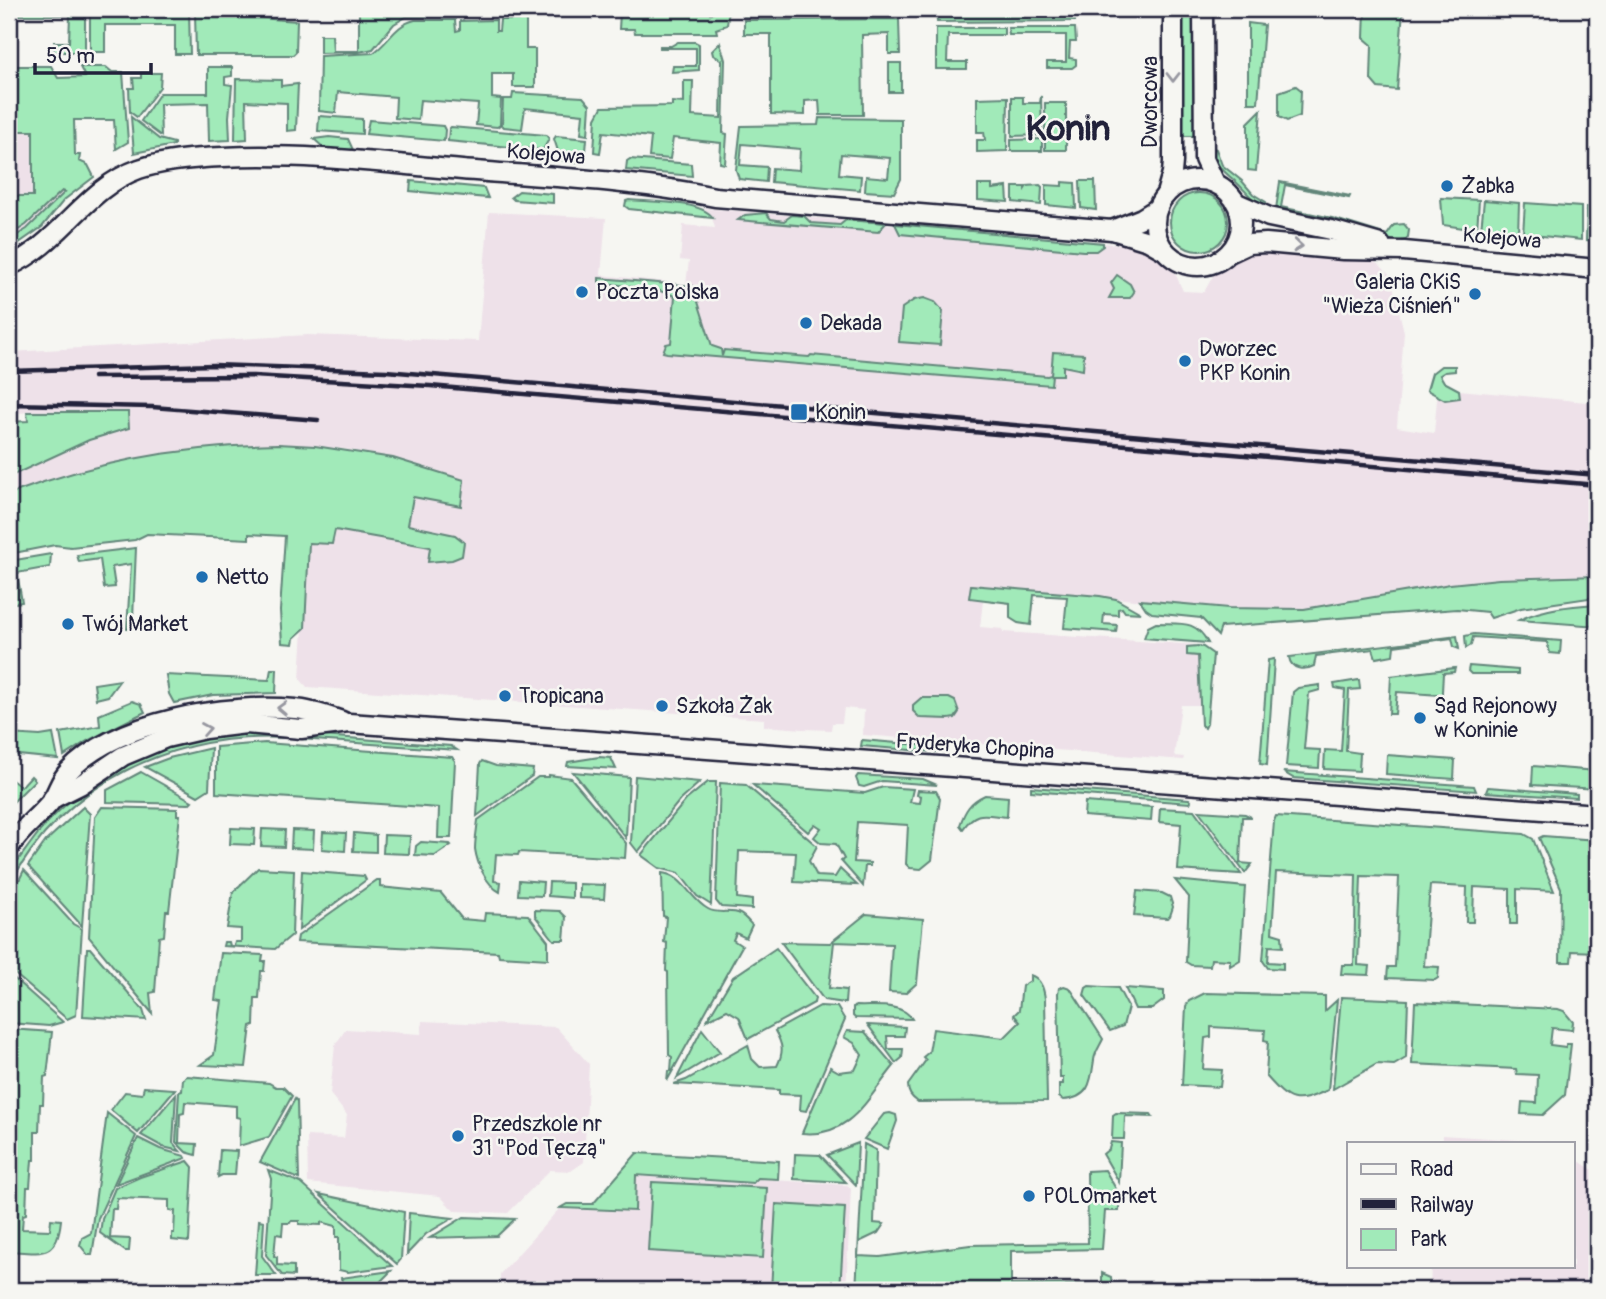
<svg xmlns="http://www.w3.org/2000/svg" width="1606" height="1299" font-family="Pangolin,sans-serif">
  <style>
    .built { fill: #eee1e9 }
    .green { fill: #a1eab9; stroke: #62867a; stroke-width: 2 }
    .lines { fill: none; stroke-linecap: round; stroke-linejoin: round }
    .minor-casing { stroke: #22223b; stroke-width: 23 }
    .minor { stroke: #f6f6f2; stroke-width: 18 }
    .rail { stroke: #22223b; stroke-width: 4.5 }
    .oneway { stroke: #9797a0 }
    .poi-dot { fill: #1f6fb2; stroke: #f6f6f2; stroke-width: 2.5 }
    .labels { text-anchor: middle; stroke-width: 5; stroke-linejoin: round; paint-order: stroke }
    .street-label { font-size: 21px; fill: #22223b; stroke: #f6f6f2 }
    .poi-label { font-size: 21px; fill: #22223b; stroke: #f6f6f2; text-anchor: start }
    .town-label { font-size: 35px; font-weight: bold; fill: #22223b; stroke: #f6f6f2 }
  </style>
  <rect width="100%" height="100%" fill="#f6f6f2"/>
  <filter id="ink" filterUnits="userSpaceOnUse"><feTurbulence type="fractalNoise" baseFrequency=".0143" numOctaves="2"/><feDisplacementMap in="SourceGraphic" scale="14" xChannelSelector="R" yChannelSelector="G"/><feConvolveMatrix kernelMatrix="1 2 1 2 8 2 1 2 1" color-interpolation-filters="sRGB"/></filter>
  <g filter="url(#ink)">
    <g class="built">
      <polygon points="9,68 77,180 27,229 9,240"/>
      <polygon points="703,208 1136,246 1148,250 1175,273 1183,291 1204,292 1213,276 1243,256 1265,250 1368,258 1381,266 1391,277 1404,332 1397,427 1434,433 1438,388 1597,403 1597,576 1499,579 1450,584 1304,609 1229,608 971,586 970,598 983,600 980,627 1003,629 1003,632 1198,645 1187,647 1188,655 1198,655 1201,705 1181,705 1174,756 1184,757 1183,760 863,735 864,710 844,708 842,723 832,723 831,730 803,729 764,726 764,719 307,687 300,679 309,527 464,480 393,458 344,449 278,444 232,445 124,461 50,479 9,495 9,477 65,450 104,434 128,428 75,411 9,413 9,353 11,352 308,335 478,341 489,212 606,218 601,275 686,284 689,261 680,260 683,225 715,228 711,214"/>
      <polygon points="422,1021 556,1027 589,1064 584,1162 571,1171 550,1170 508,1213 454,1211 440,1196 308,1183 307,1136 344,1138 347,1115 330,1094 335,1045 346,1029 421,1034"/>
      <polygon points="1442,1135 1551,1142 1553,1143 1442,1143"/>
      <polygon points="1573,1157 1591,1169 1597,1169 1597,1290 1430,1290 1431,1266 1573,1266"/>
      <polygon points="637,1176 754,1184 759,1179 847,1185 851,1188 846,1290 500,1290 500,1274 559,1209 635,1212"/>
    </g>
    <g class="green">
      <polygon points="9,9 85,9 85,52 54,52 54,42 69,42 70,15 9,15"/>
      <polygon points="90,9 189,9 190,54 175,54 175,25 105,25 105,52 90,52"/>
      <polygon points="359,9 419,9 419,13 438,13 438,9 469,9 468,16 406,17 394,24 373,49 359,52 320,53 320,35 332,35 333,51 359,51"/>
      <polygon points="513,9 545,9 546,13 564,13 564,9 571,9 571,16 513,16"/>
      <polygon points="714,9 729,9 727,25 716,29 717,33 635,33 634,29 619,29 620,13 713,13"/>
      <polygon points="763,9 870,9 870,12 889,12 889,9 901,9 902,15 744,16 744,12 763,12"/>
      <polygon points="936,9 973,11 974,9 1075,9 1075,21 937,22"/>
      <polygon points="1181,9 1194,9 1195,136 1181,136"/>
      <polygon points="1365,9 1403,9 1397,90 1378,88 1371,80 1372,45 1364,38"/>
      <polygon points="195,12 231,12 272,19 297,21 296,52 293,55 196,55"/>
      <polygon points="899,19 900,54 889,54 889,34 862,35 863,115 820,115 819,100 805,101 805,115 771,114 771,34 744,34 744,20"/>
      <path d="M415,20H455L456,31L460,30V21L496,20V31H499L500,20H526V49H535V87H513V74H492V98L501,99L500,125L497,127L476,125L478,104L420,100L418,120L395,118L396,97L338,92L336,113L319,111L320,56L373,53C389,43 394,25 415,20Z"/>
      <polygon points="1248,23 1264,25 1258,103 1248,103"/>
      <polygon points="936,28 1004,28 1004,35 948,35 947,62 967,62 967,69 936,69"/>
      <polygon points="1008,28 1075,28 1076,42 1070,42 1069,58 1076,59 1076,65 1072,68 1047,68 1047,62 1066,62 1066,35 1009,35"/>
      <polygon points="678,42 695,42 699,44 699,70 672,72 673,66 696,66 696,48 660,48 660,46 671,46"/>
      <polygon points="720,43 725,60 723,133 727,134 725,164 720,163 721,143 673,138 670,159 649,157 651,137 603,132 600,153 594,152 596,118 602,107 672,106 672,102 684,103 684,81 693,81 692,116 721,118 722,60 713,55 712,51"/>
      <rect x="889" y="63" width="12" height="29"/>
      <polygon points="9,66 51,66 58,78 85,77 80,67 106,67 112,72 123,72 128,142 116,149 114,120 74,120 75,155 80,155 79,161 88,165 94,177 64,200 42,227 9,250 9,240 27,229 65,192 62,191 26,225 9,236 9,196 33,196 33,131 9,131"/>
      <polygon points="208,67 232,67 232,76 225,77 225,84 232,85 229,117 230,140 209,141 208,103 160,104 161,136 141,121 160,93 208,93"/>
      <polygon points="141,73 161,73 160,87 137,117 130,112 129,88 134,88 133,78 141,78"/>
      <polygon points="236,79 281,80 281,86 298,84 296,130 287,131 287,103 246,101 247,139 235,140"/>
      <polygon points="1296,86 1301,90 1300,116 1287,121 1279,117 1279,92"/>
      <polygon points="513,93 583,97 590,105 588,135 581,134 583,114 525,108 522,129 504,127 502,125 503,99 512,99"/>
      <polygon points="1041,96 1042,135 1012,136 1012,97 1023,97 1023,103 1040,103"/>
      <polygon points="1008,97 1007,151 977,152 977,140 985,140 984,132 977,132 977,98"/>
      <rect x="1045" y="103" width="21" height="47"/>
      <polygon points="1261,110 1256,171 1248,170 1248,123"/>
      <polygon points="319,116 362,119 362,134 318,131"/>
      <polygon points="131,117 159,139 174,143 174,145 134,153"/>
      <polygon points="819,118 901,119 901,179 894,193 865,191 866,176 888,178 890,158 841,154 839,174 861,176 860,190 771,182 772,168 799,170 800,149 742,144 740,165 767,167 766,182 739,179 736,170 741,126 818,125"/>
      <polygon points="369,120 443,126 445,130 444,141 366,134"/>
      <polygon points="451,127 546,135 549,139 543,150 448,141 449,129"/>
      <polygon points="556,136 587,139 585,163 561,160 554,139"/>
      <polygon points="329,137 348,139 354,152 325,149 314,139"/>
      <polygon points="1042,139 1042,151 1011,151 1011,140"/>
      <path d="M1212,147L1216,149L1222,165L1242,181L1253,194L1266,202V207C1252,201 1247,192 1236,182C1223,170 1214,166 1212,147Z"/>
      <polygon points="630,159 691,164 692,176 626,170 627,161"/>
      <polygon points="411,181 484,188 488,198 410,191"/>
      <polygon points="1080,181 1095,181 1096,210 1081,208"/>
      <polygon points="1062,182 1075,183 1076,208 1046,205 1046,185 1062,186"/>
      <polygon points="1280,182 1350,196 1349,198 1285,185 1281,207 1332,218 1387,235 1394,225 1404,224 1409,230 1408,237 1405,240 1397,242 1332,221 1276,209"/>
      <polygon points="978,185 992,185 992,189 1007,187 1008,202 978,200"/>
      <polygon points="1040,185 1042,187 1041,205 1013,202 1013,187 1025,187 1025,189 1027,186"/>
      <polygon points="519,191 553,194 553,203 514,200 511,197"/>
      <circle cx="1199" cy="222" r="29"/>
      <polygon points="1441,198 1479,200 1477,230 1443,225"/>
      <path d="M629,200C650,202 702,200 713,218L629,209L625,206L626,201Z"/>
      <polygon points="1484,200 1519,203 1518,234 1481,230"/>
      <polygon points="1525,203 1581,207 1581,240 1523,234"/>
      <polygon points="1587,207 1597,208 1597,241 1586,240"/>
      <polygon points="766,213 771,219 784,221 792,215 804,216 811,223 840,225 846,220 886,223 878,232 738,220 745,215"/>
      <polygon points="895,224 1103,243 1103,246 1096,251 1083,251 900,234"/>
      <polygon points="1117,275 1130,284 1134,292 1130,298 1109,298 1114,289 1111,283"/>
      <polygon points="599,278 693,286 712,346 721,349 722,356 724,350 809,357 811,355 1047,376 1051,375 1053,352 1084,354 1083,370 1063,366 1063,375 1052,375 1051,385 667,353 663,352 666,344 671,343 675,296 660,291 599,282"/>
      <polygon points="924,298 935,302 943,311 940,345 899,342 902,308 914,300"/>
      <polygon points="1441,366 1455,366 1455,371 1445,372 1440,375 1444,382 1459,390 1460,398 1445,400 1427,390 1432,373"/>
      <polygon points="27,412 128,412 129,428 89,440 9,477 9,422 28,421"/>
      <path d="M278,444L315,446L393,458L464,480L461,506L413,497L408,525L455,535L464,542L462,556L452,560L428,562L430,547L335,530L332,544L309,543L305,628L294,638L293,644L282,643L280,611L285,536L249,534V539L147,534L135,540L71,547L55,545L9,554V495L15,492C99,460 189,446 278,444Z"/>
      <polygon points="136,548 133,619 129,629 127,629 131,564 112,567 115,587 104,588 100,559 79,562 77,555"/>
      <polygon points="51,554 50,567 17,573 22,602 9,604 9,561"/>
      <polygon points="1597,576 1596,597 1521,608 1491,618 1487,612 1457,609 1221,627 1218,636 1201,618 1152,613 1146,609 1140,600 1229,608 1304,609 1450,584 1499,579"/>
      <polygon points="971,585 1100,596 1116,599 1141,613 1125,612 1122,608 1118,609 1118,615 1104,614 1103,624 1117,625 1116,632 1064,628 1067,597 1034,595 1031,625 1018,623 1010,618 1010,603 969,598"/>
      <path d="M1597,604V626L1519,620C1544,608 1570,606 1597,604Z"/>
      <path d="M1156,623C1180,624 1196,619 1208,643L1144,638L1148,627Z"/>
      <polygon points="1474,634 1561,641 1560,654 1550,653 1547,642 1473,637 1471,645 1466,648 1465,636"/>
      <path d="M1457,636L1459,649L1454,647L1452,638L1394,646L1393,655L1376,658L1373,649L1316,656L1314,666C1304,671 1291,670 1289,657Z"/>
      <polygon points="1198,646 1203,647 1213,654 1207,724 1205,728 1201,725 1198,656 1187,655 1187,647"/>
      <polygon points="1274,659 1274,660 1267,765 1260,764 1268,660"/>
      <polygon points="1469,666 1518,670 1518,674 1471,674 1468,671"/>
      <polygon points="1455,668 1454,672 1443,673 1441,711 1439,711 1440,695 1397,692 1395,714 1389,714 1391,676"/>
      <polygon points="271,669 277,669 276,693 213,695 174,703 169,694 166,675 269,680"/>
      <polygon points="120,680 108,696 96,699 94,684"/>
      <polygon points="1359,680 1360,689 1349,690 1346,751 1360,753 1359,771 1324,769 1325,750 1341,751 1345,690 1335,688 1334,684"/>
      <polygon points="1320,685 1320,690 1309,693 1304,749 1320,750 1319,768 1286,766 1293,692 1298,688"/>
      <polygon points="921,698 949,698 955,701 959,712 955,718 949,719 920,718 913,711 913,705"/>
      <polygon points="132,701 141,704 145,712 87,741 64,756 60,733 100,726 99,715"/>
      <path d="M254,732L288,733L287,738C172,732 64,782 9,886C9,869 20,858 30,844C65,795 126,756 185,742C207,736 230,734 254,732Z"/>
      <polygon points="9,734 40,736 53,734 58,759 9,754"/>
      <polygon points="297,734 451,746 457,750 300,739"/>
      <polygon points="862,740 944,747 936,752 861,746"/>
      <polygon points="265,743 452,757 455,761 451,838 438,838 439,808 216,793 216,747"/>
      <polygon points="211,748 209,789 198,796 145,767 169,758"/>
      <polygon points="1387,755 1455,760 1454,779 1386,774"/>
      <polygon points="599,757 611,758 616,769 567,766 568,762"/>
      <polygon points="482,761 496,766 533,769 532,776 477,816 480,764"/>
      <polygon points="1533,766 1597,771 1597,789 1532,785"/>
      <polygon points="141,772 192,801 189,804 107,802 107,790"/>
      <polygon points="573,772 629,777 626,838"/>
      <polygon points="1283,772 1474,786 1476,791 1293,778"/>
      <path d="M549,775L571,778L626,843L625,858L519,852L518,855L496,854L494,881L501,882L500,892C486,885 477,863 475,849C475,840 477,829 478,820L538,777H549Z"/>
      <polygon points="858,775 923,779 937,785 882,781 864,787 859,786 856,778"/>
      <polygon points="31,776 35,780 9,806 9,778 21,787"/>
      <polygon points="635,776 700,782 680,800 638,852 631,843"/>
      <polygon points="708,782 716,782 711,905 697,896 679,873 659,868 641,855 686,800"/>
      <polygon points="720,783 746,785 817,846 809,861 817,876 835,877 840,869 857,885 794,882 796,853 739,851 737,898 752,900 752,909 721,907 716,901"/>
      <polygon points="753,785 865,793 883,787 913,789 910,802 920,803 921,796 917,795 918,790 936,791 940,798 932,860 921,869 910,868 906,864 908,825 857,822 854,862 870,863 870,866 865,866 863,886 841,861 844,859 836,844 821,843 814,837 821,828 815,824 808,832"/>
      <polygon points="1031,787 1189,799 1191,801 1190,803 1031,791"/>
      <polygon points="1488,787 1577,794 1577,798 1486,792"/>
      <path d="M985,795L1008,797L1007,817C985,815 976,809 963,829L960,825C965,810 970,802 985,795Z"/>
      <polygon points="1085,802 1152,807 1151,821 1084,816"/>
      <polygon points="83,807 90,814 82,926 28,866 46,841"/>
      <polygon points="102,807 177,809 177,815 180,815 169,911 166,911 164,936 159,937 155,992 150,993 152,1013 89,937 95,817"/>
      <polygon points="1160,808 1194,810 1241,874 1178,870 1181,824 1159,822"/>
      <polygon points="1199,811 1245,814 1251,817 1242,817 1240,863 1252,864 1245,873"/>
      <polygon points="1276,816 1524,834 1533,839 1554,891 1517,889 1517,924 1510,924 1510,889 1474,887 1473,922 1466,922 1467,887 1430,885 1424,966 1439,967 1438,978 1435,980 1387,978 1388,967 1395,967 1399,877 1361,876 1358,965 1370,966 1369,975 1341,974 1342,965 1354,965 1356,875 1276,872 1272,933 1282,936 1283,947 1269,946 1268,962 1283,963 1283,969 1268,968 1263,961 1274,821"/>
      <polygon points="231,828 255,829 254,845 230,844"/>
      <polygon points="262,829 285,830 284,847 261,846"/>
      <polygon points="292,830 314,831 313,849 291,848"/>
      <polygon points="323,832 346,833 345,851 322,849"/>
      <polygon points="354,833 376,835 376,852 353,851"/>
      <polygon points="384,835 410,836 409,854 383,853"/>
      <polygon points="1543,836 1597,840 1594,938 1597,939 1597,952 1572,951 1571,962 1560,962 1561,888 1539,838"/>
      <polygon points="421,842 450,844 451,845 435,856 415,855 416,846"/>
      <polygon points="258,868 294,870 292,935 275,949 223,946 224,942 229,942 230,946 234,946 235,942 241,942 241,929 227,928 233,892"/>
      <polygon points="24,870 73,924 82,929 76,1015 67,1019 9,969 9,901"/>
      <polygon points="302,871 364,876 366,880 299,930"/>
      <path d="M662,873C683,875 690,899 708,909C717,915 731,909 740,914C744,916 749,922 752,925L746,938L736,933L733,940L742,946L667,1081L668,1071H671L672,1057L669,1055L668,972L666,971L667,943L664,942L666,917L663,916Z"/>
      <polygon points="377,880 380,880 380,887 441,893 462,919 484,921 485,913 528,915 548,941 548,959 499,956 498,952 297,942 298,936"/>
      <polygon points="519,880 543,882 542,896 518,895"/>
      <polygon points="1175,880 1245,887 1240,960 1230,966 1230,960 1211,959 1210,966 1191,965 1186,962 1189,897"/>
      <polygon points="549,882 572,883 572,898 548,896"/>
      <polygon points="579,884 605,885 604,899 579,898"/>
      <polygon points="1137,891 1162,893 1170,897 1173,907 1170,916 1167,918 1134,916"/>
      <polygon points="535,910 560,911 566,917 564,940 554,940 535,916"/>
      <polygon points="866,914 923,919 917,983 906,993 889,992 892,944 834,942 829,988 846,990 845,1003 824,1000 781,942 830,943"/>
      <polygon points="87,948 90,948 143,1010 146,1020 83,1016"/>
      <polygon points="776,948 815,998 814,1003 748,1039 739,1017 727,1010 707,1020 733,977"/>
      <polygon points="221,953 263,955 262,961 265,961 264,971 261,971 259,998 255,998 254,1025 251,1026 246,1067 200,1065 214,1055 222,1001 215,1000"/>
      <polygon points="9,974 63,1022 49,1026 9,1023"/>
      <path d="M1030,975C1040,978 1044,989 1045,999L1047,1101L918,1102C911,1097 908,1093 908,1085L926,1060L923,1057L929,1052L933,1029L1004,1038L1020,1022L1014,1015L1019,1010L1022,986L1030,981Z"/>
      <path d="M1064,986L1070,988L1103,1039C1100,1046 1095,1052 1094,1060C1091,1082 1090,1098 1063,1100L1059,1097V1084H1063V1078H1060L1058,993L1059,988Z"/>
      <polygon points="1089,986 1118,988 1128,1007 1123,1026 1110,1031 1084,995 1086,988"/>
      <polygon points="1125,988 1164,991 1164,1000 1152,1009 1135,1009"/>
      <path d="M1205,993L1325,996V1011L1337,1000L1328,1090C1294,1105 1290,1103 1266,1076L1268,1041L1264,1040L1265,1030L1211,1027V1037L1205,1038L1203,1069L1222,1070L1220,1087L1182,1085L1186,1006L1189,1001Z"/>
      <polygon points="1341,997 1408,1000 1406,1058 1394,1065 1377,1064 1333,1089"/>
      <polygon points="1415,1002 1558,1009 1564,1011 1573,1022 1572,1030 1552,1028 1550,1045 1566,1047 1566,1044 1571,1044 1565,1095 1543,1115 1521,1114 1522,1102 1537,1103 1538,1075 1517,1074 1516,1069 1412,1064"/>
      <path d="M820,1006L837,1007L845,1020L806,1111L800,1110L801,1095L779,1094V1090L674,1084L686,1080L748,1045L752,1059L760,1067L777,1066C784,1052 783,1045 775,1031Z"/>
      <path d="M856,1006C873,1007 902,1002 912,1019L855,1018L853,1016V1007Z"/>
      <polygon points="868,1025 905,1027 904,1036 887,1036 888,1049 903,1049 902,1058 896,1063"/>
      <path d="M9,1029L52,1032L47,1076L44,1077L43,1104H40L39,1132H35V1160H32L30,1187H27L26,1214L23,1215L22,1229L50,1230L51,1219L61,1220C57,1259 41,1253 9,1251Z"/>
      <polygon points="702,1029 720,1052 677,1078"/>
      <path d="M847,1031L865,1032L894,1066C867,1099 850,1138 802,1133L830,1067L839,1072L855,1070L862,1055L854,1043L844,1037Z"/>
      <polygon points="187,1076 269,1083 276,1087 283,1087 292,1096 269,1137 239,1146 240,1118 236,1117 236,1106 185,1102 184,1113 180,1114 179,1143 197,1144 196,1155 186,1152 176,1142 179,1092 182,1091 183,1079"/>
      <polygon points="144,1087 175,1089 138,1133 111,1110 125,1092 142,1094"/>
      <polygon points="176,1094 173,1143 180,1151 163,1147 141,1135"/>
      <polygon points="295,1099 297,1101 299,1179 260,1162"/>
      <polygon points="107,1113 136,1136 98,1218 92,1255 88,1255 80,1245 82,1238 91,1233"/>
      <polygon points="890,1113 896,1115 897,1121 887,1149 864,1139 884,1114"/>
      <polygon points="1116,1113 1151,1114 1153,1117 1125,1116 1124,1139 1112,1139 1113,1115"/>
      <polygon points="138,1138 160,1149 185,1156 186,1158 116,1184"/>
      <polygon points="1111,1142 1121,1143 1119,1182 1103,1154 1109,1149"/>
      <polygon points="858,1143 856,1185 827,1155"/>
      <polygon points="864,1144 876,1150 874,1223 884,1224 878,1233 859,1242 858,1256 880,1257 970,1245 1088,1243 1087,1171 1105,1170 1119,1194 1119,1211 1105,1211 1102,1249 1011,1251 1011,1285 1102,1284 1102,1273 1111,1277 1112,1290 856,1290"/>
      <polygon points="220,1150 237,1151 235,1175 222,1175 218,1177"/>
      <polygon points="637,1153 779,1161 778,1179 758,1178 753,1183 636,1175 635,1211 560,1208 567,1204 593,1204"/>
      <polygon points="795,1154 820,1155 846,1182 794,1179"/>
      <polygon points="188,1161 193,1167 189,1242 172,1240 172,1233 174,1233 175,1211 169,1210 169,1200 117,1198 116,1209 112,1209 110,1238 130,1239 129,1251 125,1251 100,1233 102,1219 115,1188 140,1177"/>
      <polygon points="268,1170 301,1183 392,1266 348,1272 339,1270 339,1237 336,1237 336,1226 321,1222 321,1225 299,1224 299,1221 291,1221 290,1223 283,1223 282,1235 276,1234 274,1256 277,1257 277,1265 294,1266 294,1276 282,1275 266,1255 271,1179"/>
      <polygon points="652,1182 767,1188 763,1258 648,1251"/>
      <polygon points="319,1194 404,1212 401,1259 397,1264"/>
      <polygon points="776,1204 845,1208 840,1290 771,1290"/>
      <polygon points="409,1213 453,1218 426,1234 407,1254"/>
      <polygon points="464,1217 515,1219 497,1236 430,1238"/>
      <polygon points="259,1220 264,1221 262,1256 276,1275 255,1275"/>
      <polygon points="391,1271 372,1290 345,1290 341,1278"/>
    </g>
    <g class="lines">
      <g class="minor-casing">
        <g id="minor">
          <polyline points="1203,9 1204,159 1215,183"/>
          <circle cx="1198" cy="223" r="43"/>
          <polyline points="1166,194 1172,173 1173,162 1173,9"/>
          <polyline points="1237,203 1269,217 1331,230 1380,244"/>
          <polyline points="1112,230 1142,218 1158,208"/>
          <polyline points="1231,252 1248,244 1266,243 1343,250 1404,251 1597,269"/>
          <path d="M9,266C60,244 85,188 139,169C166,160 195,158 223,157C303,153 383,163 462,170C546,177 632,180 715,197L1112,230L1148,241L1164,250"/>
          <polyline points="52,799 80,785 123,756 166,738 205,729 246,724 301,729 349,723 1597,814"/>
          <path d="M9,848C20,829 39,817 52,800C58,791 60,780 68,772C117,720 227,703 295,709C311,710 327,716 342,721"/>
        </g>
      </g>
      <use href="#minor" class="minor"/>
      <g class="rail">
        <polyline points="9,371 214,365 386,371 1597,475"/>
        <polyline points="93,377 253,376 430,386 1597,485"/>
        <polyline points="9,404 152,407 318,420"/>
      </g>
    </g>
    <defs><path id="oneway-chevron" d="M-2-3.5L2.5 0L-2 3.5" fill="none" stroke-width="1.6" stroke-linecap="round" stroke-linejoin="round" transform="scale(1.75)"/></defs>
    <g class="oneway">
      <use href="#oneway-chevron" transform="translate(1173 77) rotate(90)"/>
      <use href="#oneway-chevron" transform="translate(1298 246) rotate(5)"/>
      <use href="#oneway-chevron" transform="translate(282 708) rotate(-178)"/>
      <use href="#oneway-chevron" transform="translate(206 729) rotate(-10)"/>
    </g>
  </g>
  <g class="poi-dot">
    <circle cx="1447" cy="186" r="7"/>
    <circle cx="582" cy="292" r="7"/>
    <circle cx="1475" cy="294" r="7"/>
    <circle cx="806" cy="323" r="7"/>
    <circle cx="1185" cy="361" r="7"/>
    <rect x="790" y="403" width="18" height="18" rx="3.5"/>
    <circle cx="202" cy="577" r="7"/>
    <circle cx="68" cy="624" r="7"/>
    <circle cx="505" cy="696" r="7"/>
    <circle cx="662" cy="706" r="7"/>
    <circle cx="1420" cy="718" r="7"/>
    <circle cx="458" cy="1136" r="7"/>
    <circle cx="1029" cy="1196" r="7"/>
  </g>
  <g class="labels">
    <g class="street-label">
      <text transform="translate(1150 102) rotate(-90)" y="7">Dworcowa</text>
      <text transform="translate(546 154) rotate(5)" y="7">Kolejowa</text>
      <text transform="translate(1502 238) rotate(5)" y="7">Kolejowa</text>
      <text transform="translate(975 746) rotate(4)" y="7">Fryderyka Chopina</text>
    </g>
    <g class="poi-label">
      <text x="1461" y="193">Żabka</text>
      <text x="1461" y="289" text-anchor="end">Galeria CKiS<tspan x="1461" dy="24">"Wieża Ciśnień"</tspan></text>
      <text x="596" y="299">Poczta Polska</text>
      <text x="820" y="330">Dekada</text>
      <text x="1199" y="356">Dworzec<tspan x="1199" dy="24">PKP Konin</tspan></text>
      <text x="815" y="419">Konin</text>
      <text x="216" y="584">Netto</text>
      <text x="82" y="631">Twój Market</text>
      <text x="519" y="703">Tropicana</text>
      <text x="676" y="713">Szkoła Żak</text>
      <text x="1434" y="713">Sąd Rejonowy<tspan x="1434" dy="24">w Koninie</tspan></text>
      <text x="472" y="1131">Przedszkole nr<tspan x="472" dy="24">31 "Pod Tęczą"</tspan></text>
      <text x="1043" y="1203">POLOmarket</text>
    </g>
    <g class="town-label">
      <text x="1068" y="140">Konin</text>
    </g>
  </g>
  <rect width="1606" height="1299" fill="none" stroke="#f6f6f2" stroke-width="35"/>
  <rect x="18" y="18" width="1571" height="1264" fill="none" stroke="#22223b" stroke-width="2.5" filter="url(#ink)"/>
  <rect x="1347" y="1142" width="228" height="126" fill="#f6f6f2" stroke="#a1a1a9" stroke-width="2"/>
  <rect x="1361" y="1164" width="35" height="10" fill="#f6f6f2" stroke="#a1a1a9" stroke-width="2"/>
  <text x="1410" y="1176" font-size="21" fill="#22223b">Road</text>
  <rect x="1361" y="1199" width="35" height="10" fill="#22223b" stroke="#a1a1a9" stroke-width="2"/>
  <text x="1410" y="1212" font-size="21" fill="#22223b">Railway</text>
  <rect x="1361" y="1229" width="35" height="21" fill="#a1eab9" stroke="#a1a1a9" stroke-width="2"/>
  <text x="1410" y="1246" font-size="21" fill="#22223b">Park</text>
  <path d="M35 63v10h116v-10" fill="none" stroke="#22223b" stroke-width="3.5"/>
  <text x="46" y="63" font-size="21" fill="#22223b" stroke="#f6f6f2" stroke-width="5" paint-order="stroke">50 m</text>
</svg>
